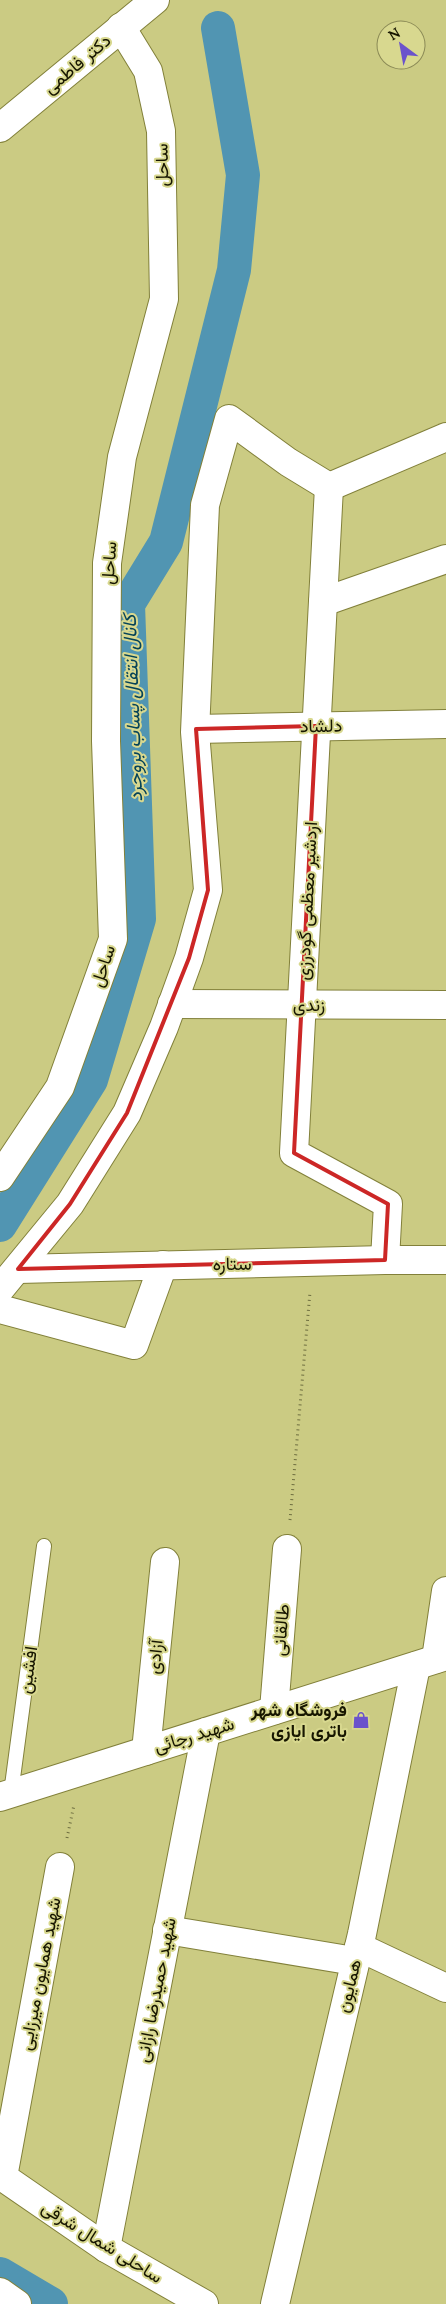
<svg xmlns="http://www.w3.org/2000/svg" width="446" height="2304" font-family="Lora,Vazirmatn,serif">
  <style>
    .lines { fill: none; stroke-linecap: round; stroke-linejoin: round }
    .canal { stroke: #5195b2; stroke-width: 34 }
    .service-casing { stroke: #82803a; stroke-width: 16 }
    .minor-casing { stroke: #82803a; stroke-width: 30 }
    .tertiary-casing { stroke: #82803a; stroke-width: 30 }
    .path { stroke: #6e6e40; stroke-width: 3; stroke-dasharray: 1 4; stroke-linecap: butt }
    .service { stroke: #fff; stroke-width: 14 }
    .minor { stroke: #fff; stroke-width: 28 }
    .tertiary { stroke: #fff; stroke-width: 28 }
    .marked { fill: none; stroke: #cc2726; stroke-width: 4; stroke-linejoin: round }
    .labels { text-anchor: middle; stroke-width: 4; stroke-linejoin: round; paint-order: stroke }
    .street-label { font-size: 18px; fill: #171600; stroke: #d8d88f }
    .poi-label { font-size: 18px; font-weight: bold; fill: #171600; stroke: #d8d88f; text-anchor: end }
    .water-label { font-size: 19px; font-style: italic; fill: #054358; stroke: #d8d88f }
  </style>
  <rect width="100%" height="100%" fill="#cbcb83"/>
  <g class="lines">
    <g class="canal">
      <polyline points="0,1225 91,1080 139,919 128,604 166,542 234,270 243,175 218,28"/>
      <polyline points="0,2274 51,2304"/>
    </g>
    <g class="service-casing">
      <polyline id="service" points="11,1793 44,1546"/>
    </g>
    <g class="minor-casing">
      <g id="minor">
        <polyline points="329,487 294,1153 388,1204 385,1260"/>
        <polyline points="329,487 446,437"/>
        <polyline points="323,602 446,559"/>
        <polyline points="196,729 446,724"/>
        <polyline points="172,1004 446,1005"/>
        <polyline points="0,1177 60,1087 113,939 106,741 107,563 122,457 164,299 161,131 148,71 121,27"/>
        <polyline points="18,1269 385,1260 446,1260"/>
        <polyline points="0,1289 70,1204 127,1113 164,1027 189,958 208,890 195,732 205,505 229,419 288,462 329,487"/>
        <polyline points="0,1309 134,1345 163,1265"/>
        <polyline points="436,1659 446,1591"/>
        <polyline points="274,1710 287,1549"/>
        <polyline points="146,1751 165,1562"/>
        <polyline points="60,1867 3,2177 106,2248 204,2304"/>
        <polyline points="167,1930 354,1961"/>
        <polyline points="359,1947 446,1988"/>
        <polyline points="106,2248 206,1732"/>
        <polyline points="0,2292 17,2304"/>
        <polyline points="275,2304 362,1934 416,1666"/>
      </g>
    </g>
    <g class="tertiary-casing">
      <g id="tertiary">
        <polyline points="0,128 155,0"/>
        <polyline points="0,1797 446,1656"/>
      </g>
    </g>
    <g class="path">
      <polyline points="290,1520 310,1292"/>
      <polyline points="67,1838 74,1805"/>
    </g>
    <use href="#service" class="service"/>
    <use href="#minor" class="minor"/>
    <use href="#tertiary" class="tertiary"/>
  </g>
  <path class="marked" d="M316,726L294,1153L388,1204L385,1260L18,1269L70,1204L127,1113L189,958L208,890L196,729Z"/>
  <defs>
    <g id="shop-bare" transform="scale(1.35)"><path d="M-5-2.5h2.3a2.7 3.5 0 0 1 5.4 0H5L5.5 6h-11ZM-1.5-2.5h3a1.5 2.3 0 0 0-3 0Z" fill="#6b53cc" stroke="#d8d88f" stroke-width="2.5" paint-order="stroke"/></g>
  </defs>
  <g fill-rule="evenodd">
    <use href="#shop-bare" x="361" y="1720"/>
  </g>
  <g class="labels">
    <g class="street-label">
      <text transform="translate(77 64) rotate(-40)" y="6">دکتر فاطمی</text>
      <text transform="translate(162 165) rotate(-91)" y="6">ساحل</text>
      <text transform="translate(109 563) rotate(-86)" y="6">ساحل</text>
      <text transform="translate(321 726) rotate(-1)" y="6">دلشاد</text>
      <text transform="translate(307 901) rotate(-87)" y="6">اردشیر معظمی گودرزی</text>
      <text transform="translate(103 966) rotate(-72)" y="6">ساحل</text>
      <text x="309" y="1011">زندی</text>
      <text transform="translate(232 1264) rotate(-1)" y="6">ستاره</text>
      <text transform="translate(281 1630) rotate(-85)" y="6">طالقانی</text>
      <text transform="translate(155 1657) rotate(-84)" y="6">آزادی</text>
      <text transform="translate(28 1670) rotate(-82)" y="6">افشین</text>
      <text transform="translate(194 1735) rotate(-17)" y="6">شهید رجائی</text>
      <text transform="translate(40 1974) rotate(-79)" y="6">شهید همایون میرزایی</text>
      <text transform="translate(349 1986) rotate(-76)" y="6">همایون</text>
      <text transform="translate(156 1990) rotate(-79)" y="6">شهید حمیدرضا رازانی</text>
      <text transform="translate(102 2242) rotate(32)" y="6">ساحلی شمال شرقی</text>
    </g>
    <g class="poi-label">
      <text x="347" y="1716">فروشگاه شهر<tspan x="347" dy="21">باتری ایازی</tspan></text>
    </g>
    <g class="water-label">
      <text transform="translate(132 708) rotate(-92)" y="7">کانال انتقال پساب بروجرد</text>
    </g>
  </g>
  <g transform="translate(401 45) rotate(328)"><circle r="24" fill="#d8d88f" stroke="#8b8a56"/>
  <path d="M0-4L9 19L0 12L-9 19Z" fill="#6b53cc"/>
  <text y="-8" font-size="14" font-weight="bold" text-anchor="middle" fill="#171600">N</text>
  </g>
</svg>
